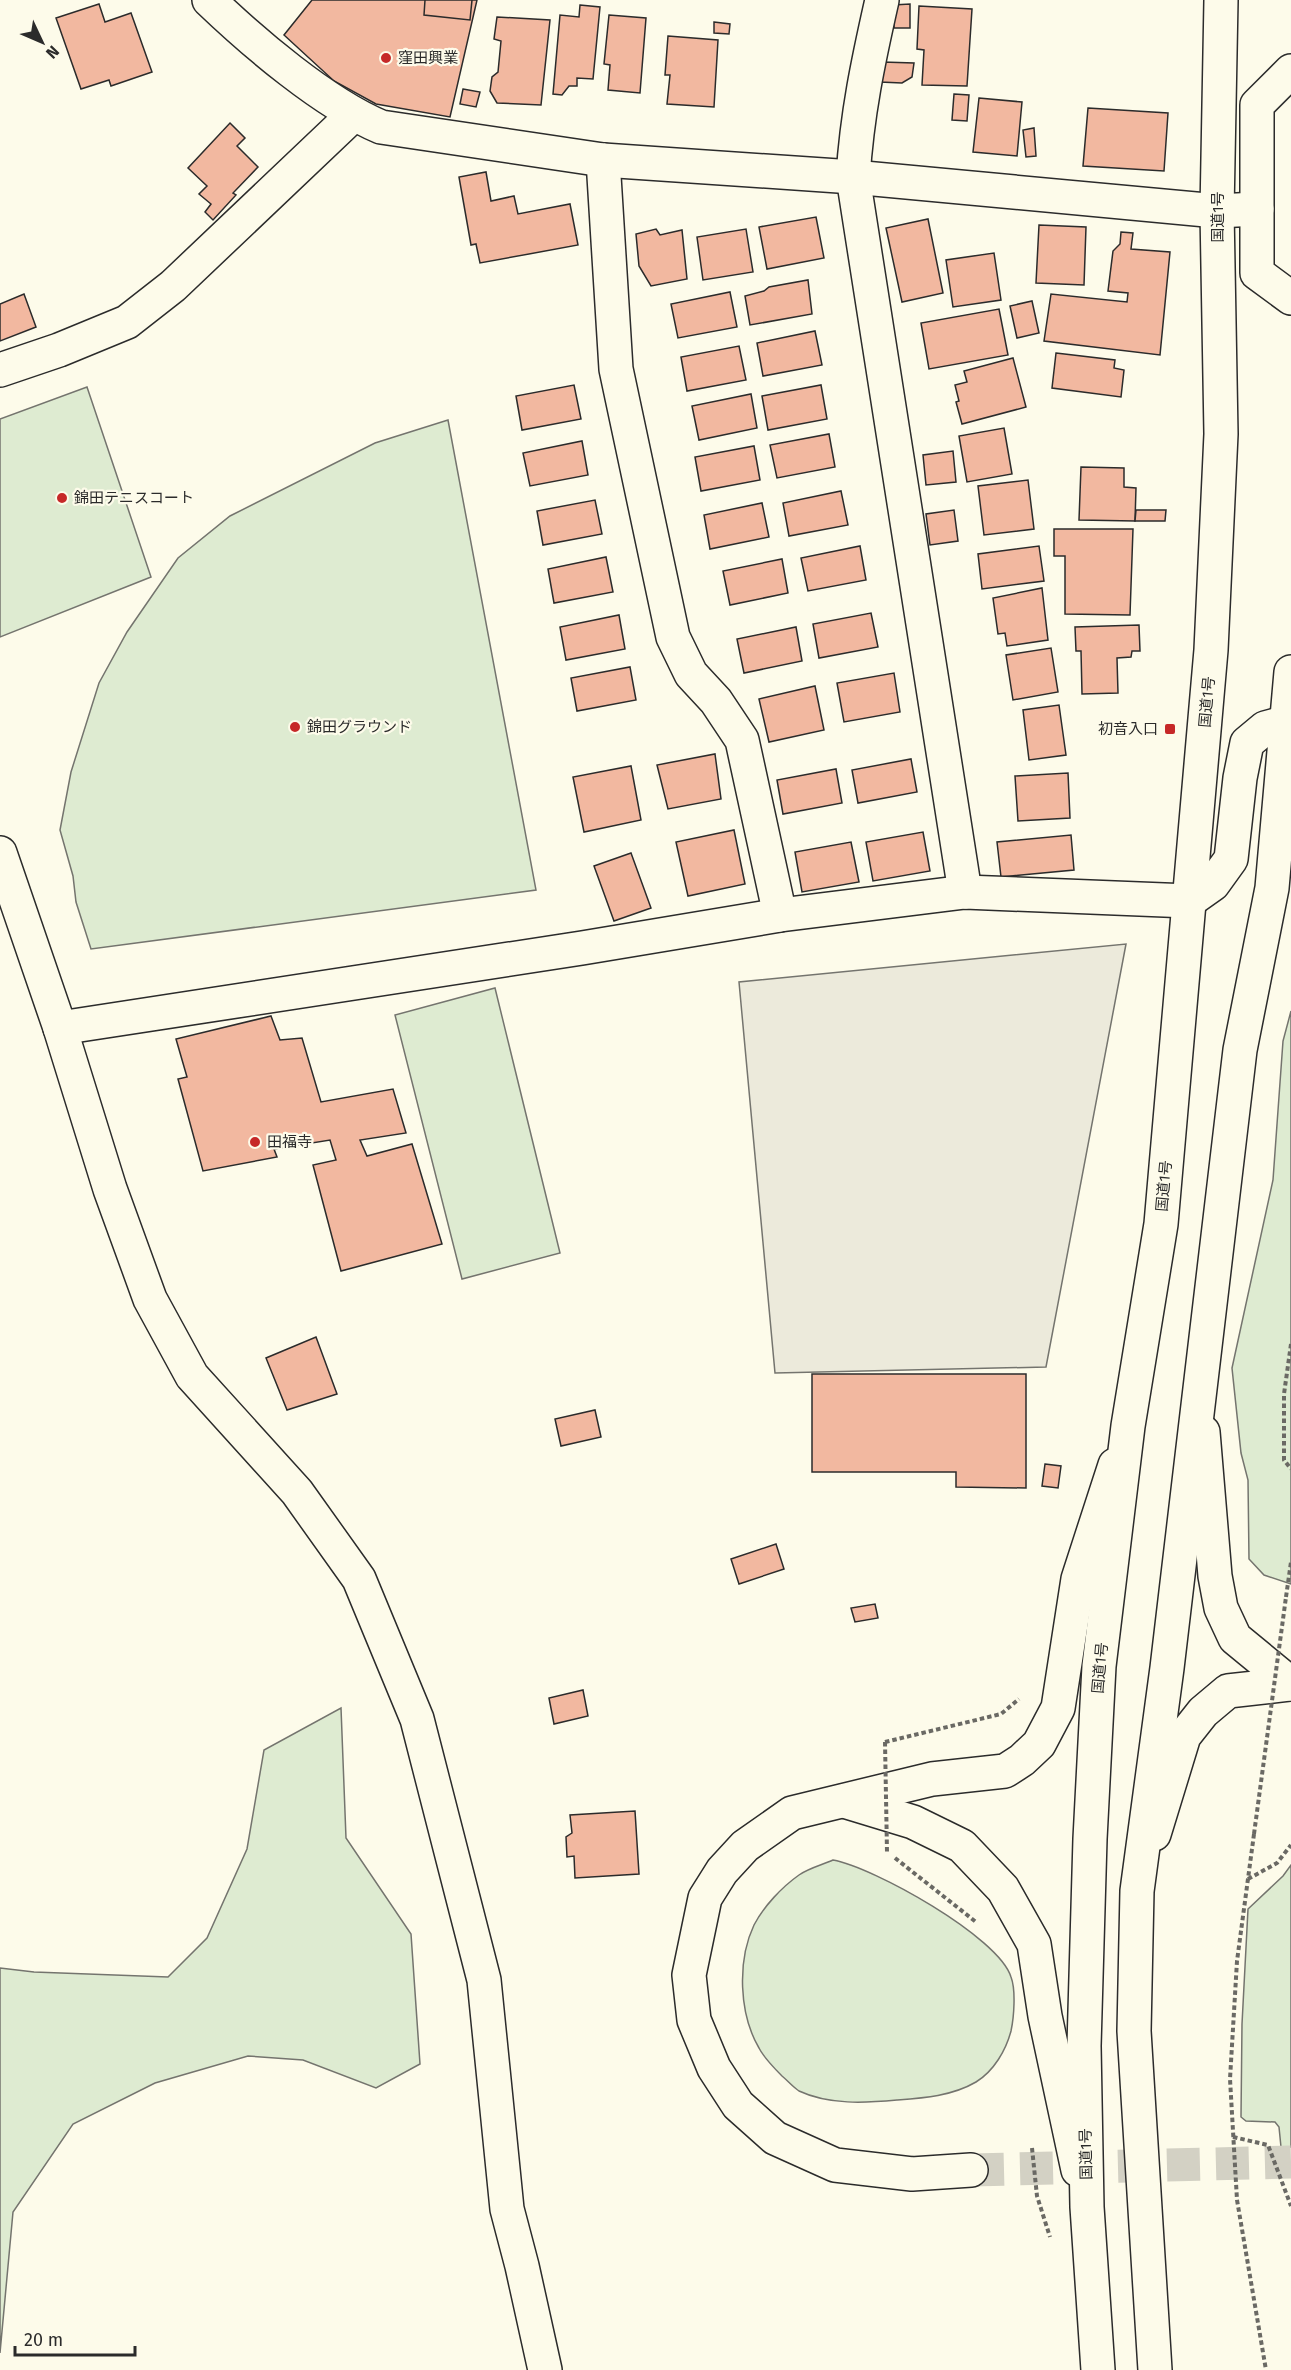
<svg xmlns="http://www.w3.org/2000/svg" width="1291" height="2370" font-family="'Fira Sans','Noto Sans JP',sans-serif">
  <style>
    .green { fill: #deebd1; stroke: #74746e; stroke-width: 1.5 }
    .parking { fill: #eceadb; stroke: #74746e; stroke-width: 1.5 }
    .building { fill: #f2b8a0; stroke: #2b2b2b; stroke-width: 1.5 }
    .lines { fill: none; stroke-linecap: round; stroke-linejoin: round }
    .tertiary-tunnel { stroke: #d3d1c4; stroke-width: 33; stroke-dasharray: 33 16; stroke-linecap: butt }
    .minor-casing { stroke: #2b2b2b; stroke-width: 36 }
    .tertiary-casing { stroke: #2b2b2b; stroke-width: 36 }
    .trunk-casing { stroke: #2b2b2b; stroke-width: 36 }
    .path { stroke: #6a6964; stroke-width: 4; stroke-dasharray: 4.5 3; stroke-linecap: butt }
    .minor { stroke: #fdfbea; stroke-width: 33 }
    .tertiary { stroke: #fdfbea; stroke-width: 33 }
    .trunk { stroke: #fdfbea; stroke-width: 33 }
    .path-bridge { stroke: #6a6964; stroke-width: 4; stroke-dasharray: 4.5 3; stroke-linecap: butt }
    .poi-dot { fill: #c62828; stroke: #fdfbea; stroke-width: 2 }
    .labels { text-anchor: middle; stroke-width: 4.5; stroke-linejoin: round; paint-order: stroke }
    .poi-label { font-size: 15px; fill: #2b2b2b; stroke: #fdfbea; text-anchor: start }
    .street-label { font-size: 15px; fill: #2b2b2b; stroke: #fdfbea }
  </style>
  <rect width="100%" height="100%" fill="#fdfbea"/>
  <g class="green">
    <polygon points="87,387 151,577 0,637 0,419"/>
    <polygon points="448,420 536,890 91,949 76,902 73,876 60,830 71,772 99,683 127,632 178,558 230,516 375,443"/>
    <polygon points="495,988 560,1253 462,1279 395,1015"/>
    <polygon points="1291,1011 1291,1584 1264,1575 1249,1559 1248,1480 1241,1453 1232,1368 1273,1180 1283,1041"/>
    <polygon points="341,1708 346,1838 411,1934 420,2064 376,2088 303,2060 248,2056 155,2083 73,2124 13,2212 0,2353 0,1968 34,1972 168,1977 207,1938 247,1849 264,1750"/>
    <path d="M833,1860C873,1867 999,1937 1011,1977C1016,1990 1014,2017 1011,2031C1006,2050 994,2071 976,2082C952,2096 924,2098 897,2100C865,2103 829,2105 799,2091C793,2087 788,2081 782,2076C774,2068 764,2058 759,2048C739,2014 737,1961 754,1925C764,1906 782,1887 799,1875C809,1868 822,1865 833,1860Z"/>
    <polygon points="1291,1865 1291,2147 1281,2147 1279,2127 1275,2122 1246,2121 1241,2117 1242,2024 1248,1909 1283,1876"/>
  </g>
  <polygon class="parking" points="1126,944 1046,1367 775,1373 739,982"/>
  <g class="building">
    <polygon points="312,0 477,0 450,117 376,104 334,81 284,35"/>
    <polygon points="425,0 472,0 470,20 424,15"/>
    <polygon points="99,4 105,22 131,13 152,72 111,86 109,80 81,89 56,18"/>
    <polygon points="910,4 910,28 894,28 893,5"/>
    <polygon points="580,5 600,7 593,79 577,78 577,86 569,86 562,95 553,94 560,15 579,17"/>
    <polygon points="919,6 972,9 967,86 922,85 924,50 917,49"/>
    <polygon points="609,15 646,18 640,93 608,90 610,65 604,64"/>
    <polygon points="497,17 550,20 541,105 497,103 490,91 492,77 498,72 501,41 494,39"/>
    <polygon points="714,22 730,24 729,34 714,33"/>
    <polygon points="668,36 718,40 714,107 667,104 670,75 665,75"/>
    <polygon points="882,62 914,63 912,77 902,83 880,82"/>
    <polygon points="463,89 480,92 476,107 460,104"/>
    <polygon points="954,94 969,95 967,121 952,120"/>
    <polygon points="979,98 1022,102 1017,156 973,152"/>
    <polygon points="1088,108 1168,113 1164,171 1083,166"/>
    <polygon points="230,123 245,138 237,146 258,167 233,193 236,195 213,220 205,212 211,204 199,194 207,186 188,168"/>
    <polygon points="1034,128 1036,156 1026,157 1023,130"/>
    <polygon points="486,172 491,201 514,196 518,214 570,204 578,245 480,263 476,244 471,245 459,177"/>
    <polygon points="816,217 824,258 767,269 759,227"/>
    <polygon points="928,219 943,293 902,302 886,228"/>
    <polygon points="1039,225 1086,227 1084,285 1036,283"/>
    <polygon points="656,229 660,235 682,230 687,279 651,286 639,266 636,234"/>
    <polygon points="746,229 753,272 703,280 697,237"/>
    <polygon points="1121,232 1133,233 1131,249 1170,252 1160,355 1044,341 1051,294 1127,302 1128,293 1108,291 1113,251 1120,244"/>
    <polygon points="994,253 1001,300 953,307 946,260"/>
    <polygon points="808,280 812,314 750,325 745,296 764,291 769,287"/>
    <polygon points="730,292 737,327 678,338 671,304"/>
    <polygon points="24,294 36,327 0,341 0,304"/>
    <polygon points="1032,301 1039,333 1017,338 1010,306"/>
    <polygon points="999,309 1008,355 929,369 921,323"/>
    <polygon points="815,331 822,365 763,376 757,343"/>
    <polygon points="739,346 746,380 687,391 681,357"/>
    <polygon points="1056,353 1115,360 1114,368 1124,370 1121,397 1052,388"/>
    <polygon points="1013,358 1026,407 962,424 956,402 959,401 955,385 967,382 964,371"/>
    <polygon points="574,385 581,419 522,430 516,396"/>
    <polygon points="821,385 827,419 768,430 762,396"/>
    <polygon points="751,394 757,428 699,440 692,406"/>
    <polygon points="1004,428 1012,474 967,482 959,436"/>
    <polygon points="829,434 835,467 777,478 770,445"/>
    <polygon points="582,441 588,475 530,486 523,453"/>
    <polygon points="754,446 760,480 701,491 695,457"/>
    <polygon points="953,451 956,482 926,485 923,455"/>
    <polygon points="1081,467 1124,468 1124,487 1136,488 1135,521 1079,520"/>
    <polygon points="1028,480 1034,529 984,535 978,486"/>
    <polygon points="841,491 848,525 789,536 783,503"/>
    <polygon points="595,500 602,534 543,545 537,511"/>
    <polygon points="762,503 769,537 710,549 704,515"/>
    <polygon points="954,510 958,541 930,545 926,514"/>
    <polygon points="1136,510 1166,510 1165,521 1135,521"/>
    <polygon points="1054,529 1133,529 1130,615 1065,614 1065,556 1054,556"/>
    <polygon points="860,546 866,580 808,591 801,558"/>
    <polygon points="1039,546 1044,581 982,589 978,554"/>
    <polygon points="606,557 613,592 554,603 548,569"/>
    <polygon points="782,559 788,593 730,605 723,571"/>
    <polygon points="1042,588 1048,640 1007,646 1005,633 998,634 993,598"/>
    <polygon points="871,613 878,647 819,658 813,624"/>
    <polygon points="619,615 625,649 566,660 560,627"/>
    <polygon points="1139,625 1140,651 1132,651 1131,657 1117,658 1118,693 1082,694 1081,651 1076,651 1075,627"/>
    <polygon points="796,627 802,661 744,673 737,639"/>
    <polygon points="1051,648 1058,692 1013,700 1006,655"/>
    <polygon points="630,667 636,700 577,711 571,678"/>
    <polygon points="894,673 900,712 844,722 837,683"/>
    <polygon points="815,686 824,730 769,742 759,699"/>
    <polygon points="1059,705 1066,755 1029,760 1023,710"/>
    <polygon points="715,754 721,799 668,809 657,765"/>
    <polygon points="911,759 917,792 858,803 852,770"/>
    <polygon points="631,766 641,820 584,832 573,777"/>
    <polygon points="836,769 842,803 783,814 777,780"/>
    <polygon points="1068,773 1070,818 1018,821 1015,776"/>
    <polygon points="734,830 745,884 688,896 676,842"/>
    <polygon points="923,832 930,871 873,881 866,842"/>
    <polygon points="1071,835 1074,870 1001,877 997,842"/>
    <polygon points="851,842 859,882 802,892 795,852"/>
    <polygon points="631,853 651,908 614,921 594,866"/>
    <polygon points="271,1016 280,1040 302,1038 321,1102 393,1089 406,1133 360,1140 367,1156 412,1144 442,1244 341,1271 313,1165 336,1160 330,1140 274,1149 277,1157 203,1171 178,1079 187,1077 176,1039"/>
    <polygon points="316,1337 337,1394 287,1410 266,1358"/>
    <polygon points="812,1374 1026,1374 1026,1488 956,1487 956,1472 812,1472"/>
    <polygon points="595,1410 601,1437 561,1446 555,1419"/>
    <polygon points="1045,1464 1061,1466 1058,1488 1042,1486"/>
    <polygon points="776,1544 784,1569 739,1584 731,1559"/>
    <polygon points="875,1604 878,1618 855,1622 851,1608"/>
    <polygon points="583,1690 588,1716 554,1724 549,1698"/>
    <polygon points="635,1811 639,1874 575,1878 574,1856 567,1857 566,1837 572,1833 570,1815"/>
  </g>
  <g class="lines">
    <polyline class="tertiary-tunnel" points="971,2170 1291,2162"/>
    <g class="minor-casing">
      <g id="minor">
        <path d="M882,0C868,62 857,114 853,177L965,892"/>
        <polyline points="603,160 616,369 673,637 691,674 716,701 742,740 780,915"/>
        <polyline points="0,370 59,350 127,322 173,286 353,115"/>
        <polyline points="0,853 60,1028 110,1189 150,1299 192,1376 297,1492 359,1579 417,1719 484,1980 507,2209 522,2266 545,2370"/>
        <polyline points="60,1028 582,948 780,915 965,892 1189,901 1213,884 1231,859 1240,778 1247,743 1265,728 1287,722"/>
      </g>
    </g>
    <g class="tertiary-casing">
      <g id="tertiary">
        <path d="M209,0C254,43 324,103 381,127L603,160L853,177L1217,211L1257,209"/>
        <polyline points="1291,71 1257,105 1257,273 1291,298"/>
        <polyline points="1203,1432 1215,1576 1221,1608 1235,1638 1291,1684"/>
        <polyline points="844,1801 913,1822 962,1846 1003,1889 1034,1944 1045,2016 1078,2170"/>
        <polyline points="1154,1834 1184,1736 1203,1712 1228,1691 1291,1684"/>
        <polyline points="971,2170 912,2174 835,2165 775,2138 738,2105 714,2068 694,2020 689,1975 705,1898 722,1871 745,1846 792,1813 932,1779 1005,1771 1022,1760 1039,1744 1058,1708 1078,1579 1115,1465"/>
      </g>
    </g>
    <g class="trunk-casing">
      <g id="trunk">
        <polyline points="1098,2370 1087,2207 1084,2046 1090,1839 1099,1666 1128,1426 1161,1224 1211,650 1221,434 1217,211 1221,0"/>
        <polyline points="1155,2370 1134,2031 1137,1891 1167,1668 1240,1050 1272,888 1291,672"/>
      </g>
    </g>
    <g class="path">
      <polyline points="1291,1344 1284,1394 1284,1460 1291,1469"/>
      <polyline points="1286,1597 1291,1562"/>
      <polyline points="885,1742 1001,1714 1019,1699"/>
      <polyline points="1254,1834 1237,1961 1230,2079 1237,2200 1266,2370"/>
      <polyline points="895,1858 976,1922"/>
      <polyline points="1248,1879 1277,1863 1291,1845"/>
      <polyline points="1233,2137 1268,2145 1291,2206"/>
      <polyline points="1032,2148 1037,2196 1050,2237"/>
    </g>
    <use href="#minor" class="minor"/>
    <use href="#tertiary" class="tertiary"/>
    <use href="#trunk" class="trunk"/>
    <g class="path-bridge">
      <polyline points="885,1742 887,1852"/>
      <polyline points="1254,1834 1286,1597"/>
    </g>
  </g>
  <g class="poi-dot">
    <circle cx="386" cy="58" r="6"/>
    <circle cx="62" cy="498" r="6"/>
    <circle cx="295" cy="727" r="6"/>
    <rect x="1164" y="723" width="12" height="12" rx="3"/>
    <circle cx="255" cy="1142" r="6"/>
  </g>
  <g class="labels">
    <g class="poi-label">
      <text x="398" y="63">窪田興業</text>
      <text x="74" y="503">錦田テニスコート</text>
      <text x="307" y="732">錦田グラウンド</text>
      <text x="1158" y="734" text-anchor="end">初音入口</text>
      <text x="267" y="1147">田福寺</text>
    </g>
    <g class="street-label">
      <text transform="translate(1218 217) rotate(-90)" y="5">国道1号</text>
      <text transform="translate(1207 702) rotate(-85)" y="5">国道1号</text>
      <text transform="translate(1164 1186) rotate(-85)" y="5">国道1号</text>
      <text transform="translate(1100 1668) rotate(-85)" y="5">国道1号</text>
      <text transform="translate(1086 2154) rotate(-91)" y="5">国道1号</text>
    </g>
  </g>
  <g transform="translate(42 42) rotate(134)" stroke="#fdfbea" stroke-width="4.5" paint-order="stroke">
  <path d="M0-4.5L10 22L0 15L-10 22Z" fill="#2b2b2b"/>
  <text y="-9" font-size="16" font-weight="bold" text-anchor="middle" fill="#2b2b2b">N</text>
  </g>
  <path d="M15 2346v9h120v-9" fill="none" stroke="#2b2b2b" stroke-width="3"/>
  <text x="24" y="2346" font-size="18" fill="#2b2b2b" stroke="#fdfbea" stroke-width="4.5" paint-order="stroke">20 m</text>
</svg>
